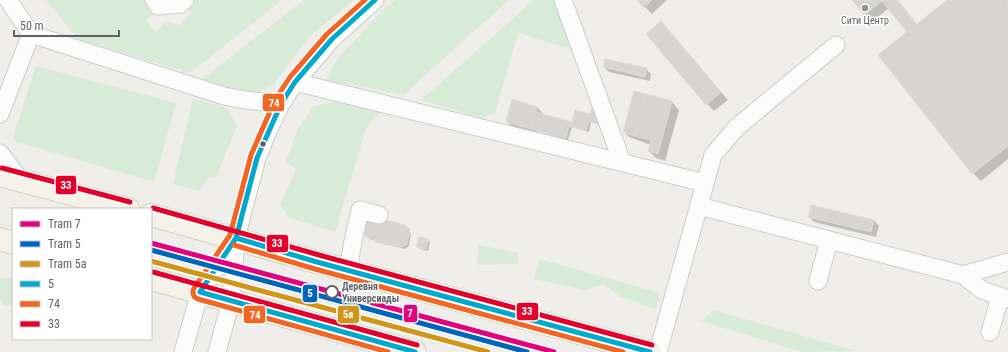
<svg xmlns="http://www.w3.org/2000/svg" width="1008" height="352" font-family="'Roboto Condensed',sans-serif">
  <style>
    .green { fill: #d8ebd6 }
    .shadow { fill: #0003 }
    .building { fill: #d6d5d3; stroke: #deddd9 }
    .lines { fill: none; stroke-linecap: round; stroke-linejoin: round }
    .minor-casing { stroke: #cbcccc; stroke-width: 19 }
    .major-casing { stroke: #d7ceb8; stroke-width: 24 }
    .minor { stroke: #fdfcfc; stroke-width: 17 }
    .major { stroke: #f4f2e9; stroke-width: 22 }
    .bus-1-casing { stroke: #fff; stroke-width: 8 }
    .bus-2-casing { stroke: #fff; stroke-width: 8 }
    .bus-3-casing { stroke: #fff; stroke-width: 8 }
    .bus-1 { stroke: #00a9ce; stroke-width: 5 }
    .bus-2 { stroke: #f26522; stroke-width: 5 }
    .bus-3 { stroke: #e4002b; stroke-width: 5 }
    .tram-1-casing { stroke: #fff; stroke-width: 8 }
    .tram-2-casing { stroke: #fff; stroke-width: 8 }
    .tram-3-casing { stroke: #fff; stroke-width: 8 }
    .tram-1 { stroke: #e5007d; stroke-width: 5 }
    .tram-2 { stroke: #0065bd; stroke-width: 5 }
    .tram-3 { stroke: #d1951a; stroke-width: 5 }
    .poi-dot { fill: #919496; stroke: #fff; stroke-width: 1.5 }
    .bus-dot { fill: #5f6368; stroke: #fff; stroke-width: 1.5 }
    .stop-dot { fill: #fff; stroke: #5f6368; stroke-width: 2 }
    .labels { text-anchor: middle; stroke-width: 3; stroke-linejoin: round; paint-order: stroke }
    .poi-label { font-size: 10px; fill: #5f6368; stroke: #fff }
    .stop-label { font-size: 10px; font-weight: bold; fill: #5f6368; stroke: #fff; text-anchor: start }
    .line-badge { stroke: #fff; stroke-width: 1.5 }
    .badge-label { font-size: 11px; text-anchor: middle; font-weight: bold; fill: #fff }
  </style>
  <rect width="100%" height="100%" fill="#efeeea"/>
  <g class="green">
    <polygon points="46,0 149,0 158,10 146,20 155,32 166,22 180,25 192,13 186,6 195,0 282,0 190,73 79,40"/>
    <polygon points="304,0 354,0 309,37 273,85 257,93 232,89 201,80"/>
    <polygon points="396,0 509,0 403,95 346,83 324,82 337,60 383,10"/>
    <polygon points="534,0 555,0 572,41 571,49 518,33 495,113 481,118 421,100"/>
    <polygon points="36,66 176,103 154,182 17,142 13,137"/>
    <polygon points="193,99 227,108 237,126 216,177 209,177 199,191 173,184"/>
    <polygon points="336,101 382,111 366,128 335,232 290,218 280,205 296,170 286,161 298,129 314,106"/>
    <polygon points="479,245 517,253 519,264 477,265"/>
    <polygon points="540,259 660,293 656,309 619,296 603,284 585,290 534,279"/>
    <polygon points="13,277 13,305 4,305 0,298 0,279"/>
    <polygon points="714,310 855,351 802,352 701,321"/>
  </g>
  <g class="shadow">
    <polygon points="638,0 667,0 652,14"/>
    <polygon points="853,0 899,0 898,1 917,25 948,0 1008,0 1008,159 981,181 973,173 879,56 908,32 889,8 872,22"/>
    <polygon points="668,30 728,100 714,111 707,104"/>
    <polygon points="604,67 646,69 651,74 650,81 609,72"/>
    <polygon points="635,92 672,102 679,110 665,161 656,158 649,151 651,145 629,137 624,132"/>
    <polygon points="537,107 542,112 541,115 572,123 590,116 607,127 591,122 589,132 572,127 568,140 537,131 536,133 512,127 507,122"/>
    <polygon points="809,217 874,220 879,226 876,237 814,222"/>
    <polygon points="404,226 411,233 409,246 405,249 378,242 378,243 377,241 369,239 367,237"/>
    <polygon points="428,240 430,242 428,251 420,249 418,246"/>
  </g>
  <g class="building">
    <polygon points="637,0 652,0 644,8"/>
    <polygon points="852,0 883,0 864,15"/>
    <polygon points="883,0 897,0 917,24 907,32 882,1"/>
    <polygon points="947,0 1008,0 1008,146 972,174 878,55"/>
    <polygon points="661,21 721,92 706,105 646,34"/>
    <polygon points="605,59 647,68 645,77 603,67"/>
    <polygon points="634,91 646,94 635,136 623,132"/>
    <polygon points="646,94 672,101 658,154 648,151 651,140 635,136"/>
    <polygon points="512,99 537,107 531,129 506,122"/>
    <polygon points="593,103 604,125 589,121 586,130 569,126 566,138 531,129 536,112 572,122 575,110 590,114"/>
    <polygon points="811,205 874,220 871,232 808,217"/>
    <polygon points="368,215 405,225 410,229 407,244 402,247 387,243 387,245 375,242 376,240 366,237 363,232"/>
    <polygon points="419,237 428,239 426,249 416,247"/>
  </g>
  <g class="lines">
    <g class="minor-casing">
      <g id="minor">
        <polyline points="8,0 31,34 224,96 245,100 281,104"/>
        <polyline points="154,0 158,6 180,4 185,0"/>
        <polyline points="563,0 622,162"/>
        <polyline points="295,82 705,183"/>
        <polyline points="0,114 31,34"/>
        <polyline points="0,153 20,180"/>
        <polyline points="699,206 963,275 982,290 1008,299"/>
        <polyline points="348,270 353,241 360,210 379,215"/>
        <polyline points="963,275 1008,262"/>
        <polyline points="818,281 829,240"/>
        <polyline points="990,332 1000,297"/>
        <polyline points="183,352 200,292 234,240"/>
        <polyline points="217,352 231,301 236,238 257,158 268,131 281,104 295,82 332,39 375,0"/>
        <polyline points="658,352 713,155 737,127 836,45"/>
      </g>
    </g>
    <g class="major-casing">
      <g id="major">
        <polyline points="0,175 128,209"/>
        <polyline points="151,215 317,262 650,352"/>
        <polyline points="0,239 13,243"/>
        <polyline points="151,279 415,352"/>
      </g>
    </g>
    <use href="#minor" class="minor"/>
    <use href="#major" class="major"/>
    <g class="bus-1-casing">
      <g id="bus-1">
        <polyline points="375,0 332,39 295,82 281,104 257,158 236,238 200,292 415,352"/>
        <polyline points="236,238 317,262 650,352"/>
      </g>
    </g>
    <g class="bus-2-casing">
      <g id="bus-2">
        <path d="M365,0L327,34L290,77L275,100L251,155L230,235L194,288C192,293 193,297 198,299L388,352"/>
        <polyline points="234,245 315,269 623,352"/>
      </g>
    </g>
    <g class="bus-3-casing">
      <g id="bus-3">
        <polyline points="2,168 130,202"/>
        <polyline points="153,208 319,255 652,345"/>
        <polyline points="153,272 417,345"/>
      </g>
    </g>
    <use href="#bus-1" class="bus-1"/>
    <use href="#bus-2" class="bus-2"/>
    <use href="#bus-3" class="bus-3"/>
    <g class="tram-1-casing">
      <polyline id="tram-1" points="151,243 554,352"/>
    </g>
    <g class="tram-2-casing">
      <polyline id="tram-2" points="151,250 527,352"/>
    </g>
    <g class="tram-3-casing">
      <polyline id="tram-3" points="151,261 488,352"/>
    </g>
    <use href="#tram-1" class="tram-1"/>
    <use href="#tram-2" class="tram-2"/>
    <use href="#tram-3" class="tram-3"/>
  </g>
  <circle class="poi-dot" cx="865" cy="8" r="4"/>
  <circle class="bus-dot" cx="263" cy="144" r="3.5"/>
  <circle class="stop-dot" cx="332" cy="292" r="6"/>
  <g class="labels">
    <g class="poi-label">
      <text x="865" y="24">Сити Центр</text>
    </g>
    <g class="stop-label">
      <text x="342" y="290">Деревня<tspan x="342" dy="12">Универсиады</tspan></text>
    </g>
  </g>
  <g class="line-badge">
    <rect x="262" y="93" width="23" height="19" rx="4" fill="#f26522"/>
    <rect x="55" y="175" width="22" height="20" rx="4" fill="#e4002b"/>
    <rect x="266" y="234" width="23" height="19" rx="4" fill="#e4002b"/>
    <rect x="302" y="284" width="16" height="19" rx="4" fill="#0065bd"/>
    <rect x="516" y="302" width="23" height="19" rx="4" fill="#e4002b"/>
    <rect x="403" y="304" width="15" height="19" rx="4" fill="#e5007d"/>
    <rect x="337" y="305" width="23" height="19" rx="4" fill="#d1951a"/>
    <rect x="243" y="305" width="23" height="19" rx="4" fill="#f26522"/>
  </g>
  <g class="badge-label">
    <text x="274" y="107">74</text>
    <text x="66" y="189">33</text>
    <text x="277" y="247">33</text>
    <text x="310" y="297">5</text>
    <text x="527" y="315">33</text>
    <text x="410" y="317">7</text>
    <text x="348" y="318">5а</text>
    <text x="255" y="319">74</text>
  </g>
  <rect x="12" y="208" width="140" height="132" fill="#ffffff" stroke="#bfc1c3"/>
  <rect x="20" y="221" width="20" height="6" fill="#e5007d" stroke="#bfc1c3"/>
  <text x="48" y="228" font-size="12" fill="#5f6368">Tram 7</text>
  <rect x="20" y="241" width="20" height="6" fill="#0065bd" stroke="#bfc1c3"/>
  <text x="48" y="248" font-size="12" fill="#5f6368">Tram 5</text>
  <rect x="20" y="261" width="20" height="6" fill="#d1951a" stroke="#bfc1c3"/>
  <text x="48" y="268" font-size="12" fill="#5f6368">Tram 5а</text>
  <rect x="20" y="281" width="20" height="6" fill="#00a9ce" stroke="#bfc1c3"/>
  <text x="48" y="288" font-size="12" fill="#5f6368">5</text>
  <rect x="20" y="301" width="20" height="6" fill="#f26522" stroke="#bfc1c3"/>
  <text x="48" y="308" font-size="12" fill="#5f6368">74</text>
  <rect x="20" y="321" width="20" height="6" fill="#e4002b" stroke="#bfc1c3"/>
  <text x="48" y="328" font-size="12" fill="#5f6368">33</text>
  <path d="M14 30v6h105v-6" fill="none" stroke="#5f6368" stroke-width="2"/>
  <text x="20" y="30" font-size="12" fill="#5f6368" stroke="#ffffff" stroke-width="3" paint-order="stroke">50 m</text>
</svg>
